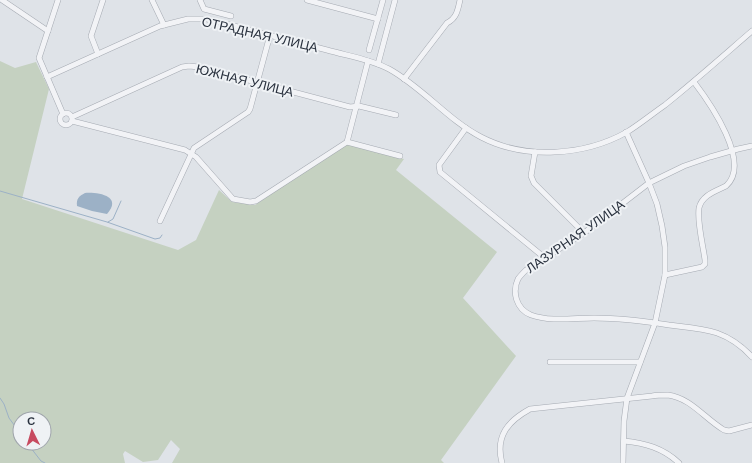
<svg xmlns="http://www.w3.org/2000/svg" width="752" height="463" font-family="Arial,sans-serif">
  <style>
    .green { fill: #c5d1c1; fill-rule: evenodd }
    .water { fill: #9cb1c6 }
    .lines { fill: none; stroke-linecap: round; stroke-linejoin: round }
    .stream { stroke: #9cb1c6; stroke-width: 1 }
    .minor-casing { stroke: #a5aab2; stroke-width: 6 }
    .minor { stroke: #f2f3f6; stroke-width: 5 }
    .labels { text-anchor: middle; stroke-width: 4; stroke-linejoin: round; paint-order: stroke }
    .street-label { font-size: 13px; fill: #29313e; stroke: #eff2f5 }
  </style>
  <rect width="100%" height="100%" fill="#dfe3e8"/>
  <path class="green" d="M0,61L15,68L36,62L49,89L22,199L178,250L196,240L219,190L232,202L255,205L343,145L347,144L404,159L396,170L497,252L463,298L516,356L441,460L444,463H172L180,449L171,440L158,460L143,462L125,451L123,454L125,463H0ZM20,419H44V443H20Z"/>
  <path class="water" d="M85,193C98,192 123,196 107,214L92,211L77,206C76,199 79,196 85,193Z"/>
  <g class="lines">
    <g class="stream">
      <polyline points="0,191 107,222 155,239 160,238 162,235"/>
      <polyline points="108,222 113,219 121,201"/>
      <polyline points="0,398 4,404 9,418 20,433"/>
      <polyline points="27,443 41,461 45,463"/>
    </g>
    <g class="minor-casing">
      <g id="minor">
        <polyline points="2,0 48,31"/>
        <polyline points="58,0 39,58 63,114"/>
        <polyline points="152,0 164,25"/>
        <polyline points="200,0 204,9 231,16"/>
        <polyline points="307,0 378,19"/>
        <polyline points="369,50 383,0"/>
        <polyline points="98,54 91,36 103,0"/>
        <polyline points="378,64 395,0"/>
        <path d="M47,77L160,26L188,19H207C247,29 287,40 327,50C348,56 370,59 389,69C422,87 448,120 481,137C525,160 584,156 627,132C640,124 652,114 665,105C695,81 723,56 752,31"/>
        <path d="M404,79L447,23C457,18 458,9 460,0"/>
        <circle cx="66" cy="119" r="6"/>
        <polyline points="72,117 182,67 189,66 199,67 350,107 359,106 396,115"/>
        <polyline points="72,121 185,150 196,157 233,199 250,202 256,201 347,142 368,61"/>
        <polyline points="466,128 439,165 440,172 545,258"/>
        <polyline points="347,142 400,156"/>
        <path d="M752,146L738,149L710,157L684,166L649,183L584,233L526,270C523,273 520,276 518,279C512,292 516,309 531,315C550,322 574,318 594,318C619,318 644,321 669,325C685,327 702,328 717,333C731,338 742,346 752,357"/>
        <polyline points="535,152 531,176 534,183 584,233"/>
        <polyline points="160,221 194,148 248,112 250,109 270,35"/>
        <path d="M665,275L702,267L705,264V260C703,245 697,223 699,208C702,195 716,191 726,186C752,163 710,103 694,82"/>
        <polyline points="550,362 640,362"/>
        <path d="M624,441C645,443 663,448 679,463"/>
        <path d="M502,463C495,436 508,421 530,409L652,396C657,395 663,395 668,395C691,398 705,419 724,430L729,431L752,425"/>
        <polyline points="623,463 624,421 627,398 655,323 665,275 665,247 662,226 657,204 649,183 626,132"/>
      </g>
    </g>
    <use href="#minor" class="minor"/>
  </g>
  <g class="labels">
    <g class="street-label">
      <text transform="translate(260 34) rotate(13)" y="5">ОТРАДНАЯ УЛИЦА</text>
      <text transform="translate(245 80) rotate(14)" y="5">ЮЖНАЯ УЛИЦА</text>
      <text transform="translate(575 236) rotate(-35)" y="5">ЛАЗУРНАЯ УЛИЦА</text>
    </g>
  </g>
  <g transform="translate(32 431) rotate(355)"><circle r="19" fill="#eff2f5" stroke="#a0a5ac"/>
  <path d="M0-3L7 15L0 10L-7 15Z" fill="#c74a60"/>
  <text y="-6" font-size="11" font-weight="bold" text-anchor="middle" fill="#29313e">С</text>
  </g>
</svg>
